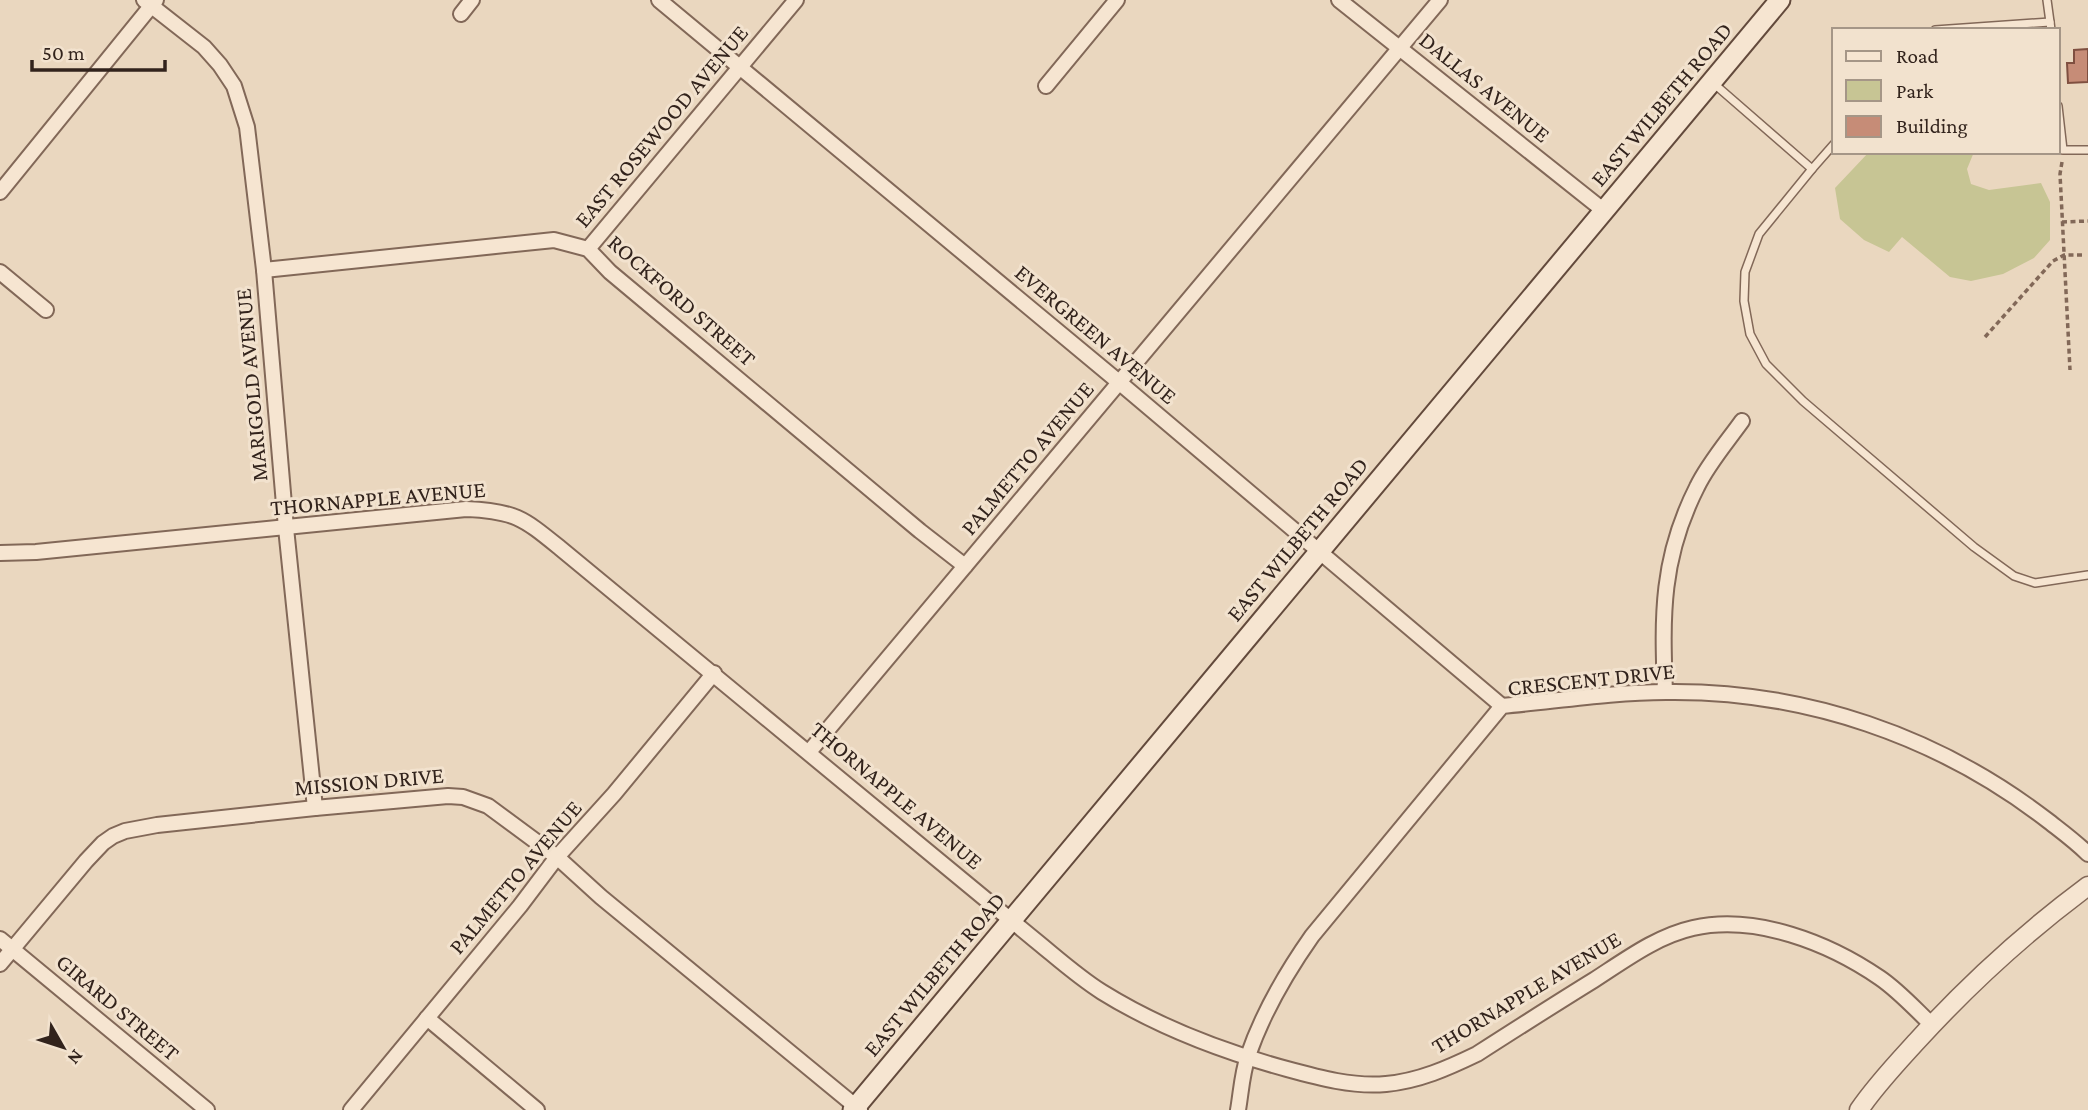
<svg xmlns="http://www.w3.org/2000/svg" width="2088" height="1110" font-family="'Crimson Pro',serif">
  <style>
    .green { fill: #c7c594 }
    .building { fill: #c68c77; stroke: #7f4f40; stroke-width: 2 }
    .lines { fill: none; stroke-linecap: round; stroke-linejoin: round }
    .service-casing { stroke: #826858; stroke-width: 10 }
    .minor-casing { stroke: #826858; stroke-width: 18 }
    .tertiary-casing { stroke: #826858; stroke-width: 21 }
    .secondary-casing { stroke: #634a3c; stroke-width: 23 }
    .path { stroke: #826858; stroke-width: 3.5; stroke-dasharray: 5 3.5; stroke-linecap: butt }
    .service { stroke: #f6e5d1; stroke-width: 7 }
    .minor { stroke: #f6e5d1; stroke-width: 14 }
    .tertiary { stroke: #f6e5d1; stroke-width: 18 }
    .secondary { stroke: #f6e5d1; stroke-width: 19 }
    .labels { text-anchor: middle; stroke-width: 6; stroke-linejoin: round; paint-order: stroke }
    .street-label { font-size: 23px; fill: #32231c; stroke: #f2e2ce }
  </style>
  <rect width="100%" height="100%" fill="#ead7bf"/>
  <polygon class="green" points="1869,152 1974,152 1967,169 1971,184 1989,190 2041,183 2050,202 2050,240 2034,258 2003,274 1971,281 1950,277 1902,237 1889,252 1864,240 1840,219 1835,188"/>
  <polygon class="building" points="2088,49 2088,82 2068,83 2067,63 2074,63 2074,50"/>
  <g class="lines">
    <g class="service-casing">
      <g id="service">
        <polyline points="2047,0 2050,22"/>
        <polyline points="1935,30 2050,22 2051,30"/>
        <polyline points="1712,82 1812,169 1759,234 1745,272 1744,301 1750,334 1766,364 1803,401 1974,547 2014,576 2035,583 2088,575"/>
        <polyline points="2058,106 2063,150 2088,150"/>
        <polyline points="1812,169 1834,144"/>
      </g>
    </g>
    <g class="minor-casing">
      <g id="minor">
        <polyline points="144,0 204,47 220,65 234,86 247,127 264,270 286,528 315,808"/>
        <polyline points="659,0 1120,383 1502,706"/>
        <polyline points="1339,0 1603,210"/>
        <polyline points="461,14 472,0"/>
        <polyline points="1046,86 1117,0"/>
        <polyline points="0,192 156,0"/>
        <polyline points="588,249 796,0"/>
        <polyline points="264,270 554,240 588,249 610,272 920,531 965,566"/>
        <polyline points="0,272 46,310"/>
        <path d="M0,553L36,552L466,509C515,511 523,518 560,548L1035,940C1056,957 1078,977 1102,992C1160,1028 1221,1051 1287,1069C1320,1078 1353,1087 1386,1084C1419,1081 1448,1068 1477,1054C1516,1029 1555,1004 1594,980C1625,960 1657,936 1693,928C1756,914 1829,943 1880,978C1899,991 1915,1009 1932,1025"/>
        <path d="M1665,692C1662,615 1661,558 1697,487C1708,464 1727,442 1742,421"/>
        <polyline points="809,752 1440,0"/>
        <polyline points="0,939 207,1110"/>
        <polyline points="0,964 86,861 103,843 113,836 125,831 157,825 315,808 448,796 463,797 488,806 557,857 601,897 860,1110"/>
        <polyline points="427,1018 537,1110"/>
        <polyline points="351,1110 520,906 557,857 614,794 714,673"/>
        <path d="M1238,1110C1241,1093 1242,1073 1248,1056C1263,1012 1286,973 1312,936L1502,706C1557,701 1612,692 1666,692C1804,690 1938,736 2047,820C2061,831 2075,841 2088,854"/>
      </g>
    </g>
    <g class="tertiary-casing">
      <path id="tertiary" d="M1859,1110C1876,1085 1897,1063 1917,1041C1969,984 2026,932 2088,886"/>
    </g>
    <g class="secondary-casing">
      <polyline id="secondary" points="853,1110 1780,0"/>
    </g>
    <g class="path">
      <polyline points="2062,162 2060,174 2070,370"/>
      <polyline points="2062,222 2088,221"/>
      <polyline points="1985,337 2053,261 2064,255 2085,255"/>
    </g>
    <use href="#service" class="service"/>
    <use href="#minor" class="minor"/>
    <use href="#tertiary" class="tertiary"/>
    <use href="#secondary" class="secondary"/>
  </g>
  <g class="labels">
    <g class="street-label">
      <text transform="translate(1485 87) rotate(39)" y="8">DALLAS AVENUE</text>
      <text transform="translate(1661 104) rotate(-50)" y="8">EAST WILBETH ROAD</text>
      <text transform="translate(661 126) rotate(-50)" y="8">EAST ROSEWOOD AVENUE</text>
      <text transform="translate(682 300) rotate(41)" y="8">ROCKFORD STREET</text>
      <text transform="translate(1096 334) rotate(40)" y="8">EVERGREEN AVENUE</text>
      <text transform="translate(251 385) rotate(-95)" y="8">MARIGOLD AVENUE</text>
      <text transform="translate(1027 458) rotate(-50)" y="8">PALMETTO AVENUE</text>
      <text transform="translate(378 498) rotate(-5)" y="8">THORNAPPLE AVENUE</text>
      <text transform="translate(1297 539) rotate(-50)" y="8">EAST WILBETH ROAD</text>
      <text transform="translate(1591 679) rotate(-6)" y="8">CRESCENT DRIVE</text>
      <text transform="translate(369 781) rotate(-5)" y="8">MISSION DRIVE</text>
      <text transform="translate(897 795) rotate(40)" y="8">THORNAPPLE AVENUE</text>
      <text transform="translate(515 877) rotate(-50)" y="8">PALMETTO AVENUE</text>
      <text transform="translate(934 974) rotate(-50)" y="8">EAST WILBETH ROAD</text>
      <text transform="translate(1526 992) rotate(-31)" y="8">THORNAPPLE AVENUE</text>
      <text transform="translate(118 1007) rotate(40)" y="8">GIRARD STREET</text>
    </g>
  </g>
  <rect x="1832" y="28" width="228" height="126" fill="#f2e2ce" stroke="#a59687" stroke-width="2"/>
  <rect x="1846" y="51" width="35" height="10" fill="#f6e5d1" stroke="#a59687" stroke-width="2"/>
  <text x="1896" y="63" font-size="21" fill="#32231c">Road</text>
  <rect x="1846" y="80" width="35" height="21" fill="#c7c594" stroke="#a59687" stroke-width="2"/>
  <text x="1896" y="98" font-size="21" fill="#32231c">Park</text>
  <rect x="1846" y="116" width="35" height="21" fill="#c68c77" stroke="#a59687" stroke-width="2"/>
  <text x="1896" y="133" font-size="21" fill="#32231c">Building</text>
  <g transform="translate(63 1047) rotate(129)" stroke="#f2e2ce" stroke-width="5" paint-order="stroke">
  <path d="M0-5L12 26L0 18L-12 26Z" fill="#32231c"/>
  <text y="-10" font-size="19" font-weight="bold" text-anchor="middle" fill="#32231c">N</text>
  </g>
  <path d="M32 60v10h133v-10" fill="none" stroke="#32231c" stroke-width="3.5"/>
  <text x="42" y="60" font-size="21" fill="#32231c" stroke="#f2e2ce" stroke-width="5" paint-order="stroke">50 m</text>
</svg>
